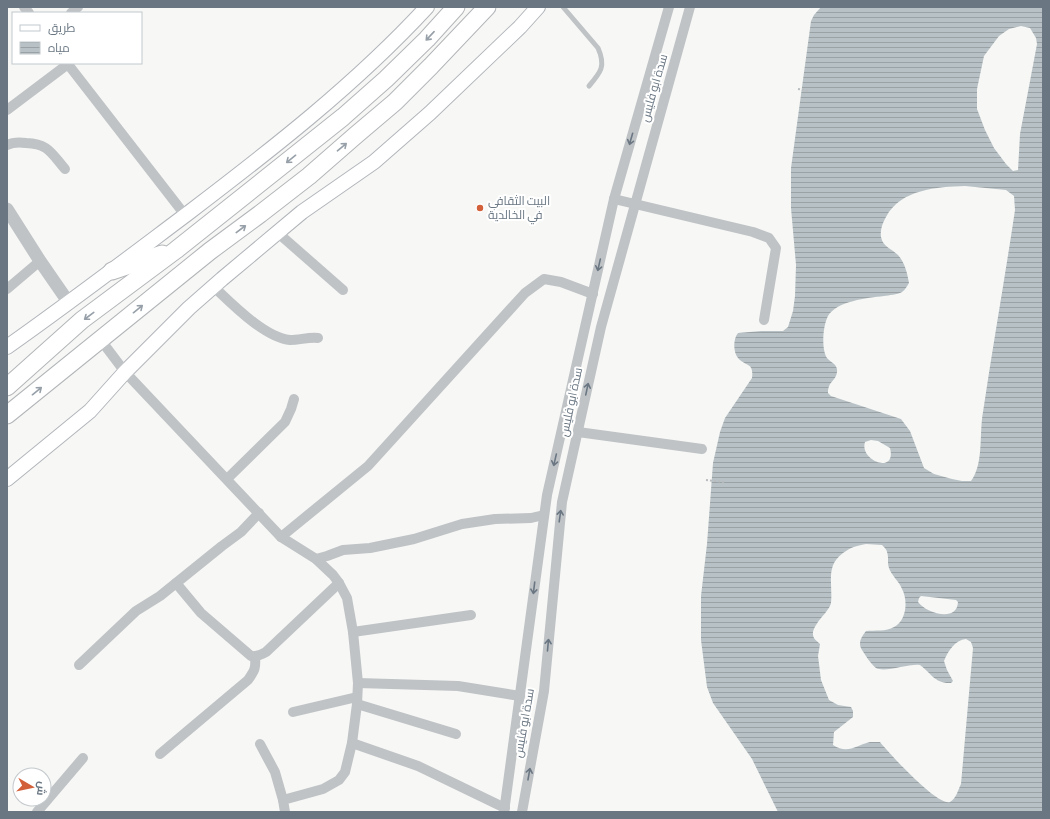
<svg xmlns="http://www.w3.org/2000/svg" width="1050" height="819" font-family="'Alegreya Sans',Cairo,sans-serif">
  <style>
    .water { fill: url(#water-rules); fill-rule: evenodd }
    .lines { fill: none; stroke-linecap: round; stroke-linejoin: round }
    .secondary-casing { stroke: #b2b6bb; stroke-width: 16 }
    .trunk-casing { stroke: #b3b6b9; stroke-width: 19 }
    .path { stroke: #b9bcbe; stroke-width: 2; stroke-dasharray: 2 2; stroke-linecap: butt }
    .service { stroke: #bfc3c6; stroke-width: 5 }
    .minor { stroke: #bfc3c6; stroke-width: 10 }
    .tertiary { stroke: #bfc3c6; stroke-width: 13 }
    .secondary { stroke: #fff; stroke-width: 14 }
    .trunk { stroke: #fff; stroke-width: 17 }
    .oneway { stroke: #97a0a8 }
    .oneway2 { stroke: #6a7783 }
    .poi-dot { fill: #d2603a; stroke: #fff; stroke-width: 1.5 }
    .labels { text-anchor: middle; stroke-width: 4; stroke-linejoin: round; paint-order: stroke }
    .street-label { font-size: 12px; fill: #6a7783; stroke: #fff }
    .poi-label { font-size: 12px; fill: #6a7783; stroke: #fff; text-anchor: start }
  </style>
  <defs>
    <pattern id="water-rules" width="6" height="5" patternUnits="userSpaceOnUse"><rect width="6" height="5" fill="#b8c2c6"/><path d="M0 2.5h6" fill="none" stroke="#9aa2a6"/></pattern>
  </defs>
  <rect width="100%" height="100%" fill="#f7f7f5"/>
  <path class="water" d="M821,7H1043V812H778L752,759L713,703L707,687L701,640V596L707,544L713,463L720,432L725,418L752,378C754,362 746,367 738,358C733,352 733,339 738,333L761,331H783L788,327L793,311L795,296L796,265L791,208V168L811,21L814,15ZM1021,26L1030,28L1036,38L1037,44L1020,134L1018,170L1013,171L1006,164L994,148L985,130L977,109V89L984,56L999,36L1009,29ZM965,186L1006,190L1014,196L1015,210C1005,277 993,345 983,412C979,433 984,464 971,481H962L952,479L934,474L924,468L910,431L901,419L831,396L828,393C828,381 836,381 837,372C838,364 831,363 827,358C821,349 823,325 828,316C837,301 867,298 884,296C889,295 897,295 902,292C905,290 907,286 909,283C907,272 905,263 898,255C892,249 883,247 881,237C880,230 883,222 886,217C901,189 937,187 965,186ZM871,440L878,441L890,448C897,475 859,461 865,442ZM866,544L882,545C884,547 887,550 887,552C889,557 887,563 889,568C891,575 899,581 902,589C908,600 907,620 894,627C886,632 875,630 866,631C860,639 857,644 864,653C867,658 872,665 876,668C885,673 910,663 920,665C931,673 935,684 951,683L953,681L947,670L944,661C948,651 955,640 966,639L971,642L973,648L961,784C958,790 956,799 950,802C937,806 889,753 880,742C877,742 873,742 870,742C856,745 848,755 833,745L834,732L853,717V711L851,707L838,705L829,700L821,680L818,656L820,644C818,642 815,640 814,638C808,627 829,613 831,603C833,584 825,566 843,553C852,547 855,546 866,544ZM921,596L956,600L958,602C957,623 926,613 918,602L919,598Z"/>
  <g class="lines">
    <g class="secondary-casing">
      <g id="secondary">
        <path d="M7,347C68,304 127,259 187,214C271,150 355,85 427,7"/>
        <polyline points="7,479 90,411 125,372 189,308 222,279 302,212 374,162 430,113 520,27 538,7"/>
      </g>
    </g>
    <g class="trunk-casing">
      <g id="trunk">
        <polyline points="112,271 162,254"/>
        <polyline points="7,387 82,320 176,250 343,117 386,79 427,39 456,7"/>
        <polyline points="7,415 210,251 260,214 309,176 356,135 395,102 431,66 487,7"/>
      </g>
    </g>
    <g class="path">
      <polyline points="798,89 809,91"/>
      <polyline points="706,480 724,482"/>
    </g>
    <path class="service" d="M563,7L598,48C606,66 601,72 589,86"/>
    <g class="minor">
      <polyline points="24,7 29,13"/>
      <polyline points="71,13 78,7"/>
      <polyline points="67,63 185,215"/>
      <polyline points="7,110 68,64"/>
      <path d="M7,145C13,142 20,142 26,143C49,144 51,153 65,169"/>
      <polyline points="614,199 753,232 769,238 776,248 764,320"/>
      <polyline points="278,233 343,290"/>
      <path d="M214,287C231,303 265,338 290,340C300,340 308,337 318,338"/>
      <polyline points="7,289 40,261"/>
      <polyline points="100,339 125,372 281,537 316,559 333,575 339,583 347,598 353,632 358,683 357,704 352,743 345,772 339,780 323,789 283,800 285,812"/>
      <polyline points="578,432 702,449"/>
      <polyline points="227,479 285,422 291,409 294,399"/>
      <polyline points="281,537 368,466 525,293 544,279 561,282 593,294"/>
      <polyline points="316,559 327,556 343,550 370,548 414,539 462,524 495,519 531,518 544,515"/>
      <path d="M176,583L201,613L251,656C257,657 261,655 266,652L339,583"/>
      <polyline points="353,632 471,615"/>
      <polyline points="79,665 136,611 160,596 222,546 241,532 259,513"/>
      <polyline points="358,683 458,686 520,696"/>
      <polyline points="357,704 456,734"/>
      <polyline points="293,712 357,697"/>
      <polyline points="352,743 418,766 505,808"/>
      <polyline points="260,744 275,772 283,800"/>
      <path d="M160,754L248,680C255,670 256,668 255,656"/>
      <polyline points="37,812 83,758"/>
      <polyline points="504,812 547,495 614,199 669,7"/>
      <polyline points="522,812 544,691 562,502 601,327 690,7"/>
    </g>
    <polyline class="tertiary" points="7,209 40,261 69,303"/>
    <use href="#secondary" class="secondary"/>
    <use href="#trunk" class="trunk"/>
  </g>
  <defs><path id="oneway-shaft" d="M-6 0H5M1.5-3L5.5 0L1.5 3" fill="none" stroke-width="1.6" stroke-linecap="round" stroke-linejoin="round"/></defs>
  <g class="oneway">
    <use href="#oneway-shaft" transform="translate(430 36) rotate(133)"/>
    <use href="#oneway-shaft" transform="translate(342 147) rotate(-40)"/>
    <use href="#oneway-shaft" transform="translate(291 159) rotate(141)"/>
    <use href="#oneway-shaft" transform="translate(241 229) rotate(-37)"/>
    <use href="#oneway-shaft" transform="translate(138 309) rotate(-39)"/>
    <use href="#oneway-shaft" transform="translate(89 316) rotate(143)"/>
    <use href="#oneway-shaft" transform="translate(37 391) rotate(-39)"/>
  </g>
  <g class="oneway2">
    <use href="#oneway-shaft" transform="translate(631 139) rotate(106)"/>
    <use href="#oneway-shaft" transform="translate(599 265) rotate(103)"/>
    <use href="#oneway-shaft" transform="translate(587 389) rotate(-78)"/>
    <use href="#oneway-shaft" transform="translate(555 460) rotate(103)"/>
    <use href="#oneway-shaft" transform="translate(560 516) rotate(-82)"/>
    <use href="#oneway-shaft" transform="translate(534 588) rotate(97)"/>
    <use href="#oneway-shaft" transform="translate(548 645) rotate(-85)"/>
    <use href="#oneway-shaft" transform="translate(529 774) rotate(-80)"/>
  </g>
  <circle class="poi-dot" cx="480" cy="208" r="4"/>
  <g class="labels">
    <g class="street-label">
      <text transform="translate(654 88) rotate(-74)" y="4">سدة ابو فليس</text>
      <text transform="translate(571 402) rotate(-78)" y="4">سدة ابو فليس</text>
      <text transform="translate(524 723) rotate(-80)" y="4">سدة ابو فليس</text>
    </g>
    <g class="poi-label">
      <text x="488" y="205">البيت الثقافي<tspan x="488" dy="14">في الخالدية</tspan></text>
    </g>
  </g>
  <rect width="1050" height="819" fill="none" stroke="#6a7783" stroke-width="16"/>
  <rect x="12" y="12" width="130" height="52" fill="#ffffff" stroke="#c3c9cd"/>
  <rect x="20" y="25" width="20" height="6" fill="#ffffff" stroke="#c3c9cd"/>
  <text x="48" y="32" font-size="12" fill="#6a7783">طريق</text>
  <rect x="20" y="42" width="20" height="12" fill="url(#water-rules)" stroke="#c3c9cd"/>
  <text x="48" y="52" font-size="12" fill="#6a7783">مياه</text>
  <g transform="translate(32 787) rotate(99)"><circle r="19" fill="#ffffff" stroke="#c3c9cd"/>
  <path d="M0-3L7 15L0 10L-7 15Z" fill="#d2603a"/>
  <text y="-6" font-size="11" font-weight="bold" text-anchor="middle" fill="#6a7783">ش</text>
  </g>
</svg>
